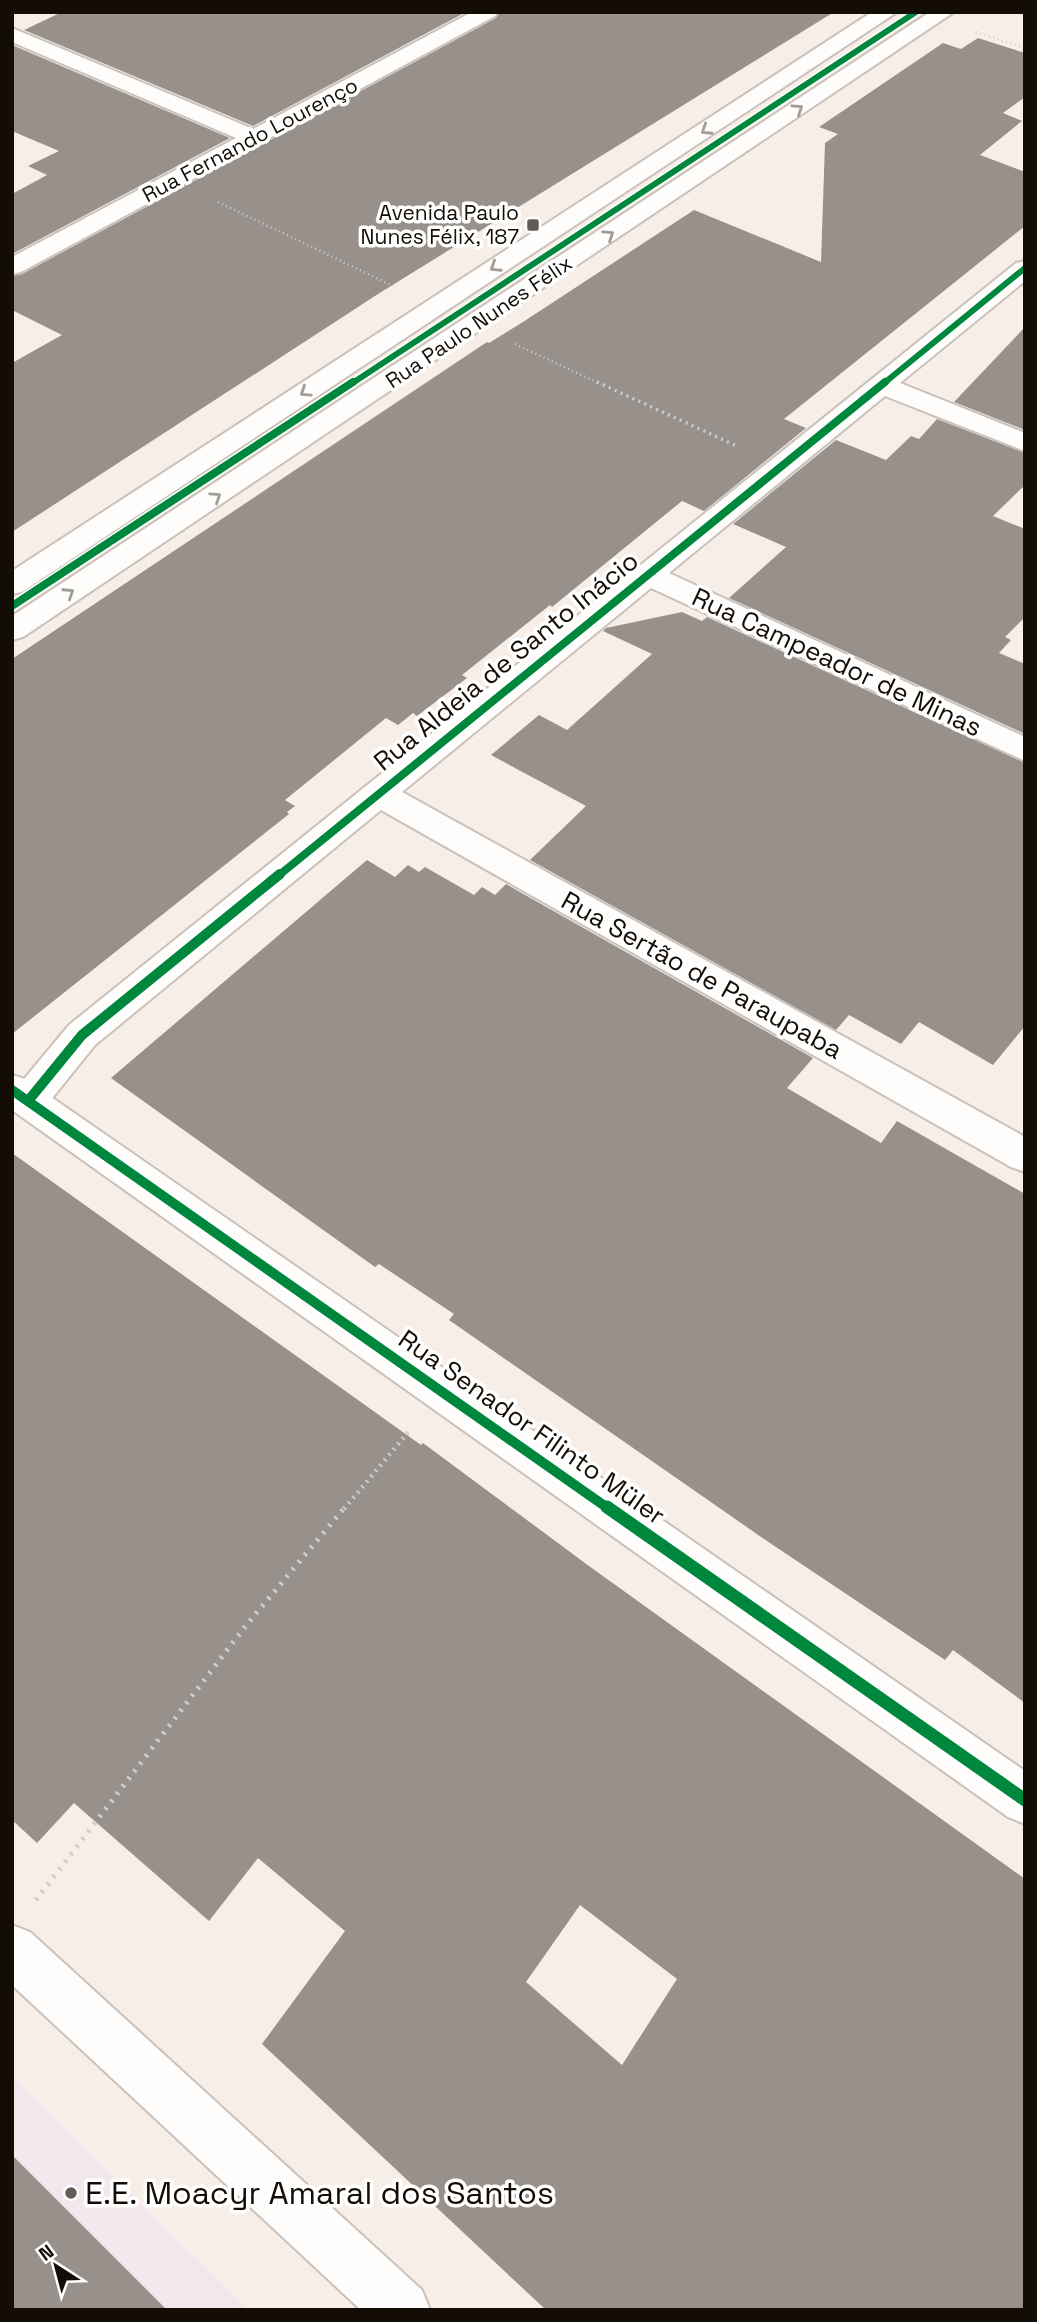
<svg xmlns="http://www.w3.org/2000/svg" width="1037" height="2322" font-family="'Space Grotesk',sans-serif">
  <style>
    .education { fill: #f3e7ee }
    .building { fill: #98908a; fill-rule: evenodd }
    .lines { fill: none; stroke-linecap: round; stroke-linejoin: round }
    .street-casing { stroke: #c9c1ba; stroke-width: 4 }
    .secondary-casing { stroke: #c9c1ba; stroke-width: 4 }
    .path-far3 { stroke: #d0cecc; stroke-width: 2.5; stroke-dasharray: 1 3.5; stroke-linecap: butt }
    .path-far2 { stroke: #d0cecc; stroke-width: 3.5; stroke-dasharray: 2 4.5; stroke-linecap: butt }
    .path-far1 { stroke: #d0cecc; stroke-width: 4.5; stroke-dasharray: 2 5; stroke-linecap: butt }
    .path { stroke: #d0cecc; stroke-width: 5; stroke-dasharray: 2.5 7; stroke-linecap: butt }
    .street { fill: #fefdfb; fill-rule: evenodd }
    .secondary { fill: #fefdfb; fill-rule: evenodd }
    .cycleway-far3-casing { stroke: #fff; stroke-width: 9 }
    .cycleway-far2-casing { stroke: #fff; stroke-width: 11 }
    .cycleway-far1-casing { stroke: #fff; stroke-width: 15 }
    .cycleway-casing { stroke: #fff; stroke-width: 18 }
    .cycleway-far3 { stroke: #00873e; stroke-width: 6 }
    .cycleway-far2 { stroke: #00873e; stroke-width: 8 }
    .cycleway-far1 { stroke: #00873e; stroke-width: 10 }
    .cycleway { stroke: #00873e; stroke-width: 13 }
    .oneway { stroke: #a09d99 }
    .poi-dot { fill: #635c55; stroke: #fff; stroke-width: 2.5 }
    .labels { text-anchor: middle; stroke-width: 7; stroke-linejoin: round; paint-order: stroke }
    .far-street-label { font-size: 21px; fill: #140d06; stroke: #fff }
    .far-poi-label { font-size: 21px; fill: #140d06; stroke: #fff; text-anchor: end }
    .street-label { font-size: 26px; fill: #140d06; stroke: #fff }
    .near-poi-label { font-size: 32px; fill: #140d06; stroke: #fff; text-anchor: start }
  </style>
  <rect width="100%" height="100%" fill="#f7efe7"/>
  <polygon class="education" points="12,2076 248,2310 12,2310"/>
  <g class="building">
    <polygon points="62,12 466,12 253,126 24,30"/>
    <polygon points="500,12 834,12 378,294 12,532 12,363 62,335 12,310 12,276 22,274 496,18"/>
    <polygon points="978,38 1025,53 1025,97 1003,113 1022,121 980,155 1025,172 1025,226 784,419 806,428 704,511 682,501 552,607 550,605 462,675 467,678 417,716 413,713 398,725 386,718 285,800 295,806 287,812 289,814 12,1034 12,659 487,342 489,343 523,322 694,210 821,262 825,143 838,134 819,127 943,43 961,49"/>
    <polygon points="12,45 230,138 12,254 12,194 47,175 28,166 59,151 12,131"/>
    <polygon points="1025,327 1025,430 954,402"/>
    <polygon points="937,419 1025,453 1025,485 993,516 1025,529 1025,617 1005,637 1011,640 999,653 1025,664 1025,734 729,598 786,547 733,524 836,440 886,460 911,436 919,439"/>
    <polygon points="682,612 702,621 707,617 1025,763 1025,1026 993,1065 919,1022 901,1044 849,1015 836,1030 530,860 586,806 491,755 539,715 567,730 652,654 603,631 606,628"/>
    <polygon points="367,860 395,877 408,865 419,872 425,867 474,895 482,887 495,895 506,884 813,1058 787,1088 881,1143 897,1121 1025,1194 1025,1703 953,1650 945,1660 764,1539 449,1320 454,1314 379,1264 375,1267 111,1078"/>
    <path d="M12,1153L421,1445L423,1443L589,1566L1025,1879V2310H546L262,2044L345,1931L258,1858L209,1921L74,1803L37,1843L12,1820ZM580,1905L677,1979L622,2065L526,1982Z"/>
    <polygon points="12,2155 167,2310 12,2310"/>
  </g>
  <g class="lines">
    <g class="street-casing">
      <g id="street">
        <polygon points="472,12 498,12 495,16 21,272 12,274 12,257 236,138 12,42 12,28 253,129"/>
        <polygon points="1025,261 1025,281 900,383 1025,433 1025,451 885,396 669,573 1025,737 1025,761 651,588 402,792 1025,1137 1025,1172 1011,1167 381,810 95,1045 41,1112 28,1116 15,1112 12,1095 15,1090 69,1025 1016,263"/>
        <polygon points="12,1925 30,1932 422,2290 430,2310 361,2310 12,1985"/>
      </g>
    </g>
    <g class="secondary-casing">
      <g id="secondary">
        <polygon points="872,12 897,12 22,592 12,594 12,571"/>
        <polygon points="930,12 954,12 23,637 12,640 12,616"/>
        <polygon points="12,1075 25,1079 1025,1771 1025,1824 1008,1817 12,1110"/>
      </g>
    </g>
    <g class="path-far3">
      <polyline points="976,32 1025,48"/>
      <polyline points="218,202 393,286"/>
      <polyline points="515,344 601,384"/>
    </g>
    <polyline class="path-far2" points="597,382 739,447"/>
    <polyline class="path-far1" points="344,1509 410,1430"/>
    <polyline class="path" points="36,1900 244,1628 345,1507"/>
    <use href="#street" class="street"/>
    <use href="#secondary" class="secondary"/>
    <g class="cycleway-far3-casing">
      <g id="cycleway-far3">
        <polyline points="351,384 916,12"/>
        <polyline points="883,384 1025,268"/>
      </g>
    </g>
    <g class="cycleway-far2-casing">
      <g id="cycleway-far2">
        <polyline points="12,606 353,382"/>
        <polyline points="278,876 885,382"/>
      </g>
    </g>
    <g class="cycleway-far1-casing">
      <g id="cycleway-far1">
        <polyline points="12,1090 609,1509"/>
        <polyline points="28,1101 82,1035 280,874"/>
      </g>
    </g>
    <g class="cycleway-casing">
      <polyline id="cycleway" points="607,1507 1025,1800"/>
    </g>
    <use href="#cycleway-far3" class="cycleway-far3"/>
    <use href="#cycleway-far2" class="cycleway-far2"/>
    <use href="#cycleway-far1" class="cycleway-far1"/>
    <use href="#cycleway" class="cycleway"/>
  </g>
  <defs><path id="oneway-chevron" d="M-2-3.5L2.5 0L-2 3.5" fill="none" stroke-width="1.6" stroke-linecap="round" stroke-linejoin="round" transform="scale(1.75)"/></defs>
  <g class="oneway">
    <use href="#oneway-chevron" transform="translate(798 109) rotate(-34)"/>
    <use href="#oneway-chevron" transform="translate(706 130) rotate(147)"/>
    <use href="#oneway-chevron" transform="translate(609 235) rotate(-34)"/>
    <use href="#oneway-chevron" transform="translate(495 267) rotate(147)"/>
    <use href="#oneway-chevron" transform="translate(305 392) rotate(146)"/>
    <use href="#oneway-chevron" transform="translate(216 497) rotate(-34)"/>
    <use href="#oneway-chevron" transform="translate(69 593) rotate(-33)"/>
  </g>
  <g class="poi-dot">
    <rect x="526" y="218" width="14" height="14" rx="3.5"/>
    <circle cx="71" cy="2193" r="7"/>
  </g>
  <g class="labels">
    <g class="far-street-label">
      <text transform="translate(250 140) rotate(-28)" y="7">Rua Fernando Lourenço</text>
      <text transform="translate(479 322) rotate(-34)" y="7">Rua Paulo Nunes Félix</text>
    </g>
    <g class="far-poi-label">
      <text x="519" y="220">Avenida Paulo<tspan x="519" dy="24">Nunes Félix, 187</tspan></text>
    </g>
    <g class="street-label">
      <text transform="translate(506 661) rotate(-39)" y="9">Rua Aldeia de Santo Inácio</text>
      <text transform="translate(837 662) rotate(25)" y="9">Rua Campeador de Minas</text>
      <text transform="translate(702 975) rotate(29)" y="9">Rua Sertão de Paraupaba</text>
      <text transform="translate(532 1427) rotate(35)" y="9">Rua Senador Filinto Müler</text>
    </g>
    <g class="near-poi-label">
      <text x="85" y="2204">E.E. Moacyr Amaral dos Santos</text>
    </g>
  </g>
  <rect width="1037" height="2322" fill="none" stroke="#140d06" stroke-width="28"/>
  <g transform="translate(56 2266) rotate(324)" stroke="#ffffff" stroke-width="5" paint-order="stroke">
  <path d="M0-5L12 26L0 18L-12 26Z" fill="#140d06"/>
  <text y="-10" font-size="19" font-weight="bold" text-anchor="middle" fill="#140d06">N</text>
  </g>
</svg>
